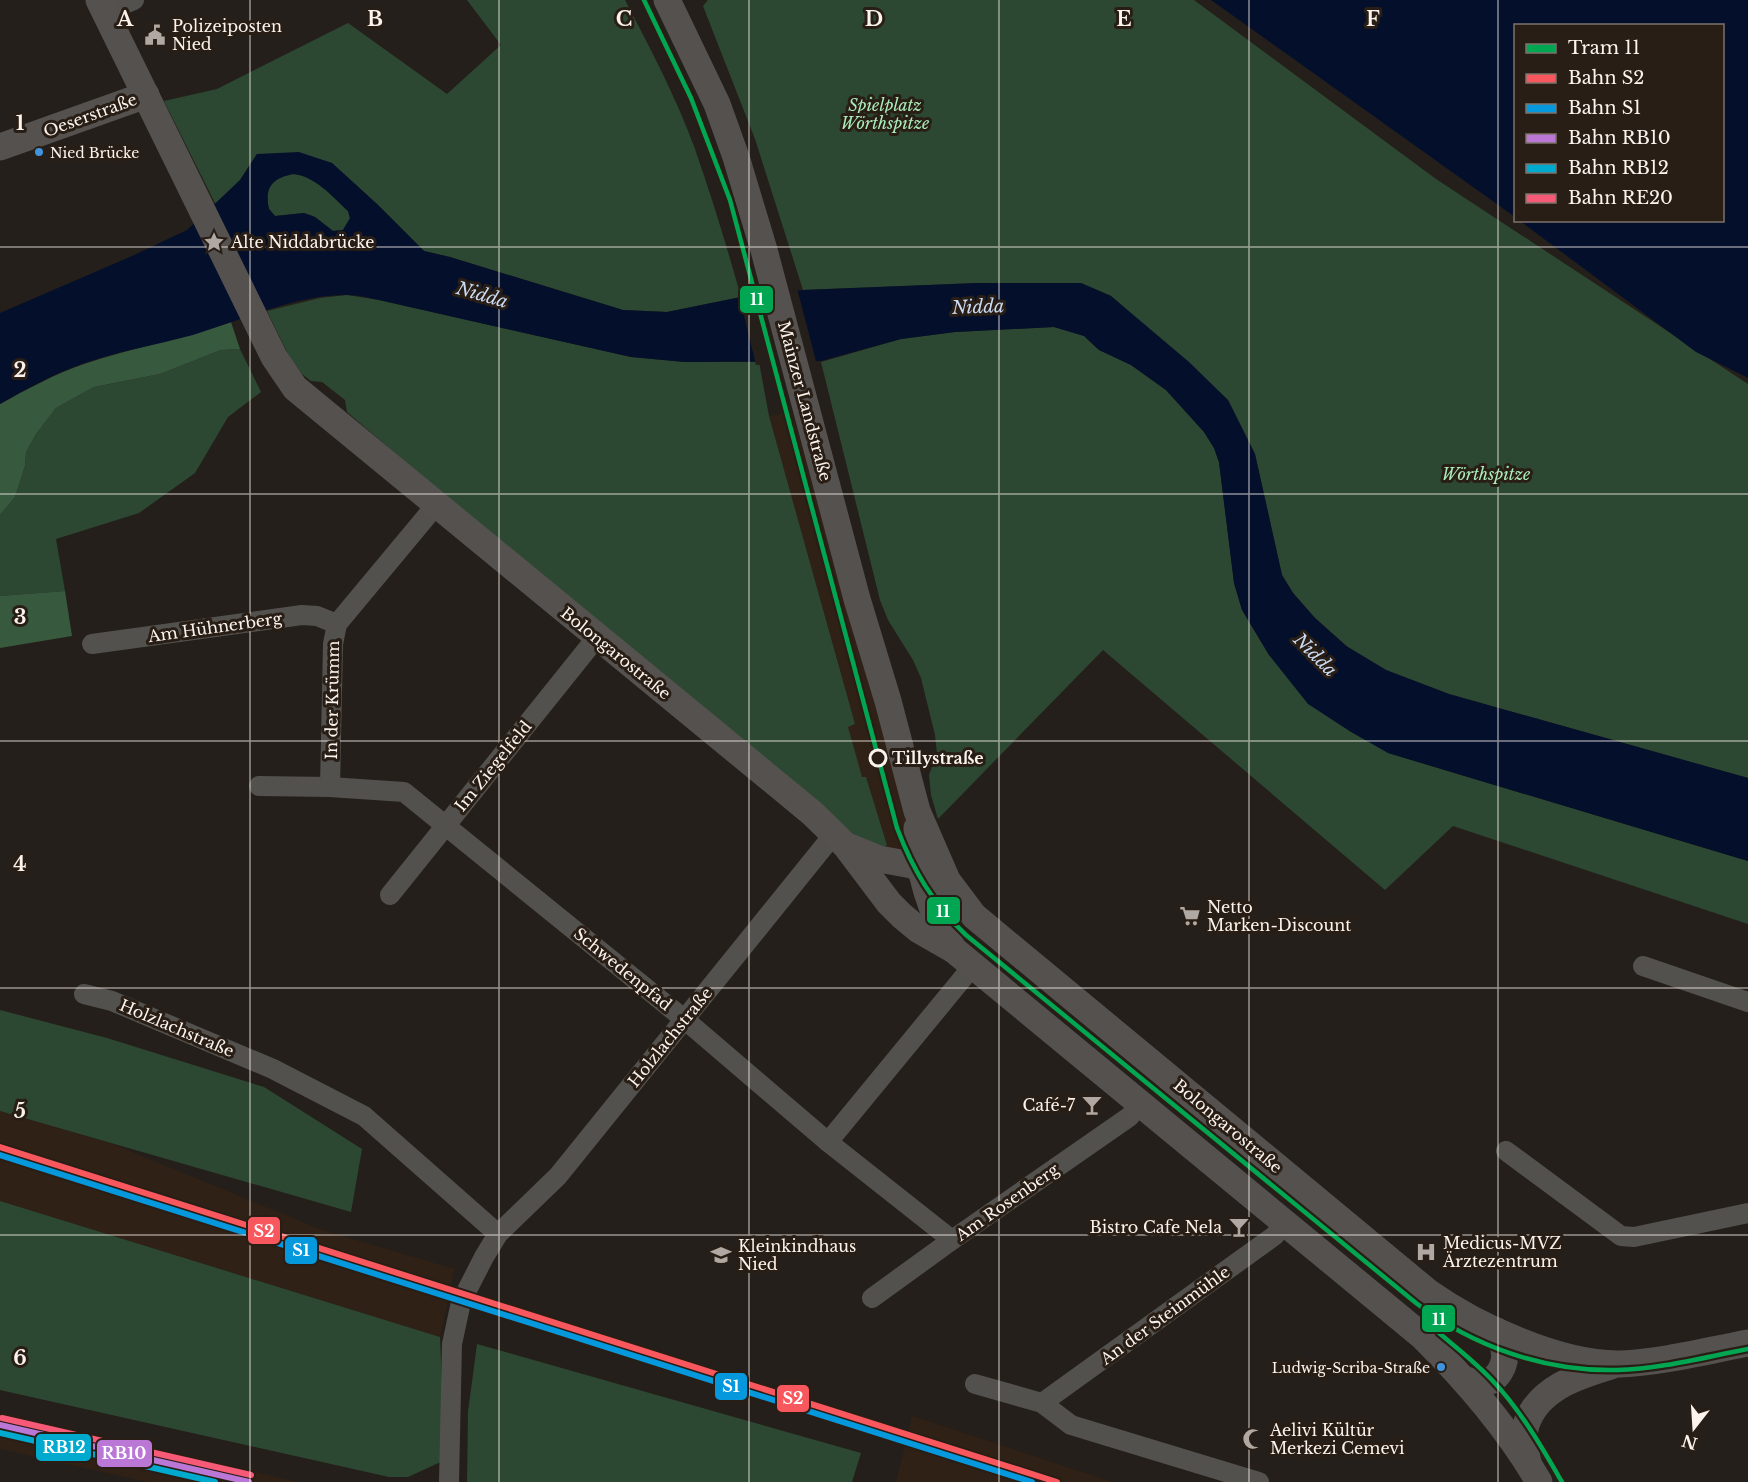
<svg xmlns="http://www.w3.org/2000/svg" width="1748" height="1482" font-family="'Libre Baskerville',serif">
  <style>
    .built { fill: #302116 }
    .green { fill: #2d4832 }
    .forest { fill: #37593e }
    .water { fill: #04102b; fill-rule: evenodd }
    .pier { fill: #241f1a }
    .lines { fill: none; stroke-linecap: round; stroke-linejoin: round }
    .street { stroke: #53514d; stroke-width: 20 }
    .secondary { stroke: #54514f; stroke-width: 27 }
    .rail-1-casing { stroke: #291e15; stroke-width: 10 }
    .rail-2-casing { stroke: #291e15; stroke-width: 10 }
    .rail-3-casing { stroke: #291e15; stroke-width: 10 }
    .rail-4-casing { stroke: #291e15; stroke-width: 10 }
    .rail-5-casing { stroke: #291e15; stroke-width: 10 }
    .rail-1 { stroke: #f8585d; stroke-width: 6 }
    .rail-2 { stroke: #0698dc; stroke-width: 6 }
    .rail-3 { stroke: #ba77d6; stroke-width: 6 }
    .rail-4 { stroke: #00a9ce; stroke-width: 6 }
    .rail-5 { stroke: #f75a77; stroke-width: 6 }
    .tram-1-casing { stroke: #291e15; stroke-width: 9 }
    .tram-1 { stroke: #00a651; stroke-width: 4.5 }
    .grid { fill: none; stroke: #fbf3ed; stroke-width: 1.5; stroke-opacity: 0.55 }
    .bus-dot { fill: #4094de; stroke: #291e15; stroke-width: 2 }
    .stop-dot { fill: #291e15; stroke: #fbf3ed; stroke-width: 3 }
    .labels { text-anchor: middle; stroke-width: 6; stroke-linejoin: round; paint-order: stroke }
    .bus-label { font-size: 14px; fill: #fbf3ed; stroke: #291e15; text-anchor: start }
    .poi-label { font-size: 16px; fill: #fbf3ed; stroke: #291e15; text-anchor: start }
    .park-label { font-size: 16px; font-style: italic; fill: #abeebb; stroke: #291e15 }
    .street-label { font-size: 16px; fill: #fbf3ed; stroke: #291e15 }
    .stop-label { font-size: 16px; font-weight: bold; fill: #fbf3ed; stroke: #291e15; text-anchor: start }
    .water-label { font-size: 18px; font-style: italic; fill: #cadaf3; stroke: #291e15 }
    .grid-label { font-size: 20px; text-anchor: middle; font-weight: bold; fill: #fbf3ed; stroke: #291e15; stroke-width: 6; stroke-linejoin: round; paint-order: stroke }
    .line-badge { stroke: #291e15; stroke-width: 2 }
    .badge-label { font-size: 16px; text-anchor: middle; font-weight: bold; fill: #fff }
  </style>
  <rect width="100%" height="100%" fill="#241f1a"/>
  <g class="built">
    <polygon points="792,412 893,768 905,814 909,854 889,851 866,777 862,778 847,727 855,724 769,416"/>
    <polygon points="0,1111 110,1143 325,1231 455,1269 440,1337 0,1201"/>
    <polygon points="0,1413 298,1482 147,1482 0,1449"/>
    <polygon points="912,1416 1113,1482 896,1482"/>
  </g>
  <g class="green">
    <path d="M467,0H625C650,48 676,97 695,149C712,198 727,247 741,297L667,312L623,310L450,257L424,251L378,205L332,163L315,158L257,154L240,180L216,205L164,101L217,89L348,23L447,94L501,45Z"/>
    <polygon points="708,0 1194,0 1436,179 1748,384 1748,778 1449,694 1386,670 1348,647 1315,618 1293,593 1282,575 1255,454 1228,400 1111,296 1081,283 978,283 803,290 755,139 703,6"/>
    <path d="M293,174C315,176 332,196 348,211L350,218L343,230L333,231L315,217L304,213L275,216L269,209C264,187 272,178 293,174Z"/>
    <polygon points="347,295 379,300 631,357 685,362 759,362 769,416 855,724 848,727 862,777 866,777 887,845 885,847 864,843 584,614 347,412 345,400 322,382 311,381 302,374 289,356 267,311 320,298"/>
    <polygon points="1054,327 1084,336 1099,350 1131,365 1166,390 1204,432 1214,448 1219,462 1234,583 1242,610 1269,655 1388,753 1748,861 1748,924 1453,826 1385,890 1103,650 938,819 931,795 929,775 937,753 935,735 921,678 913,660 888,620 880,600 821,362 901,339 955,332"/>
    <polygon points="240,349 261,392 228,417 195,473 139,513 56,539 65,591 0,596 0,515 15,497 25,466 26,452 36,434 56,408 94,387 160,374 221,350"/>
    <polygon points="0,1010 107,1038 264,1087 362,1149 351,1212 0,1111"/>
    <polygon points="0,1201 440,1337 445,1460 408,1477 389,1477 0,1390"/>
    <polygon points="477,1344 861,1453 852,1482 467,1482 468,1412"/>
  </g>
  <g class="forest">
    <path d="M231,322L240,349L221,350L160,374L94,387L56,408L36,434L26,452L25,466L15,497L0,515V404C27,389 55,374 84,364C132,348 182,338 231,322Z"/>
    <polygon points="65,591 72,636 0,648 0,596"/>
  </g>
  <g class="water">
    <polygon points="1211,0 1748,0 1748,378 1696,352 1520,221 1722,220 1722,26 1516,26 1515,217"/>
    <path d="M299,152L332,163L378,205L424,251L450,257L623,310L667,312L741,297L803,290L978,283H1081L1111,296L1189,362L1228,400L1255,454L1282,575L1293,593L1315,618L1346,646L1386,670L1449,694L1748,778V861L1388,753L1351,732L1308,704L1269,655L1242,610L1234,583L1219,462L1214,448L1204,432L1166,390L1131,365L1099,350L1084,336L1054,327L955,332L901,339L821,361L685,362L631,357L379,300C369,298 358,295 347,295C297,294 240,321 193,335C156,345 118,351 82,364C54,374 26,389 0,404V313L132,256L187,230L240,180L257,154ZM293,174C315,176 332,196 348,211L350,218L343,230L333,231L315,217L304,213L275,216L269,209C264,187 273,178 293,174Z"/>
  </g>
  <polygon class="pier" points="797,288 817,365 756,365 739,295"/>
  <g class="lines">
    <g class="street">
      <polyline points="105,12 134,0"/>
      <polyline points="92,644 302,615 317,616 337,624"/>
      <polyline points="259,786 330,787 404,792 684,1019 828,1142 952,1240"/>
      <polyline points="330,787 333,644 337,624 436,505"/>
      <polyline points="390,895 597,637"/>
      <polyline points="1643,966 1748,1002"/>
      <polyline points="84,994 112,1001 273,1069 364,1116 498,1234"/>
      <polyline points="828,1142 972,967"/>
      <polyline points="1506,1151 1621,1236 1634,1237 1748,1213"/>
      <polyline points="872,1298 952,1240 1129,1117 1140,1105"/>
      <polyline points="975,1384 1042,1403 1071,1425 1259,1482"/>
      <polyline points="1042,1403 1274,1236 1285,1224"/>
      <polyline points="449,1482 452,1344 461,1302 484,1257 498,1234 558,1176 834,834"/>
    </g>
    <g class="secondary">
      <polyline points="99,0 274,357 295,388 812,813 846,846 889,903 902,916 919,930 954,950"/>
      <path d="M667,0L717,104L736,157L764,250L857,599L888,701L917,811L947,880L974,916L1428,1292C1476,1326 1560,1365 1620,1364C1663,1362 1706,1351 1748,1343"/>
      <polyline points="0,147 146,95"/>
      <path d="M917,828C918,872 930,913 954,950L1422,1336C1466,1380 1508,1428 1539,1482"/>
      <polyline points="847,846 879,859 912,865 934,877"/>
      <path d="M1463,1379C1469,1381 1477,1384 1483,1383C1498,1381 1507,1364 1504,1350C1503,1343 1499,1337 1497,1331"/>
      <path d="M1528,1463C1526,1451 1522,1437 1526,1425C1538,1388 1578,1376 1611,1366"/>
    </g>
    <g class="rail-1-casing">
      <polyline id="rail-1" points="0,1147 1057,1482"/>
    </g>
    <g class="rail-2-casing">
      <polyline id="rail-2" points="0,1155 1032,1482"/>
    </g>
    <g class="rail-3-casing">
      <polyline id="rail-3" points="0,1425 249,1482"/>
    </g>
    <g class="rail-4-casing">
      <polyline id="rail-4" points="0,1433 215,1482"/>
    </g>
    <g class="rail-5-casing">
      <polyline id="rail-5" points="2,1418 251,1475"/>
    </g>
    <use href="#rail-1" class="rail-1"/>
    <use href="#rail-2" class="rail-2"/>
    <use href="#rail-3" class="rail-3"/>
    <use href="#rail-4" class="rail-4"/>
    <use href="#rail-5" class="rail-5"/>
    <g class="tram-1-casing">
      <g id="tram-1">
        <path d="M644,0L691,98L730,200L897,828C913,870 933,904 966,935L1416,1303C1472,1346 1545,1372 1617,1370C1661,1369 1705,1357 1748,1349"/>
        <path d="M1439,1333C1457,1348 1475,1362 1491,1379C1520,1409 1541,1446 1562,1482"/>
      </g>
    </g>
    <use href="#tram-1" class="tram-1"/>
  </g>
  <path class="grid" d="M250,0V1482M499,0V1482M749,0V1482M999,0V1482M1249,0V1482M1498,0V1482M0,247H1748M0,494H1748M0,741H1748M0,988H1748M0,1235H1748"/>
  <defs>
    <g id="civic-bare" transform="scale(1.62)"><path d="M-.6-6.5H3V-4.5H.6V-3L4-1V1h2V6H-6V1h2V-1L-.6-3ZM-1.2 2.5V6h2.4V2.5Z" fill="#b0a9a3" stroke="#291e15" stroke-width="2.5" paint-order="stroke"/></g>
    <g id="sight-bare" transform="scale(1.62)"><path d="M0-6L1.8-2.2L6-1.7L2.9 1.2L3.7 5.4L0 3.3L-3.7 5.4L-2.9 1.2L-6-1.7L-1.8-2.2Z" fill="#b0a9a3" stroke="#291e15" stroke-width="2.5" paint-order="stroke"/></g>
    <g id="supermarket-bare" transform="scale(1.62)"><path d="M-6-5.5h2.5l.6 2H6L4.5 2H-2.5L-4.4-4H-6ZM-1.5 3.2a1.3 1.3 0 1 0 .1 0ZM3 3.2a1.3 1.3 0 1 0 .1 0Z" fill="#b0a9a3" stroke="#291e15" stroke-width="2.5" paint-order="stroke"/></g>
    <g id="bar-bare" transform="scale(1.62)"><path d="M-6-5H6L.8 .8V4.5H3.5V6h-7V4.5H-.8V.8Z" fill="#b0a9a3" stroke="#291e15" stroke-width="2.5" paint-order="stroke"/></g>
    <g id="hospital-bare" transform="scale(1.62)"><path d="M-5-5h3v3.5h4V-5h3V5h-3V1.5h-4V5h-3Z" fill="#b0a9a3" stroke="#291e15" stroke-width="2.5" paint-order="stroke"/></g>
    <g id="school-bare" transform="scale(1.62)"><path d="M0-5L7-2L0 1L-7-2ZM-4 1L0 2.5L4 1V4Q0 6-4 4Z" fill="#b0a9a3" stroke="#291e15" stroke-width="2.5" paint-order="stroke"/></g>
    <g id="mosque-bare" transform="scale(1.62)"><path d="M3.5-4.9A6 6 0 1 0 3.5 4.9A5 5 0 1 1 3.5-4.9Z" fill="#b0a9a3" stroke="#291e15" stroke-width="2.5" paint-order="stroke"/></g>
  </defs>
  <g fill-rule="evenodd">
    <use href="#civic-bare" x="155" y="35"/>
    <use href="#sight-bare" x="214" y="242"/>
    <use href="#supermarket-bare" x="1190" y="916"/>
    <use href="#bar-bare" x="1092" y="1105"/>
    <use href="#bar-bare" x="1239" y="1227"/>
    <use href="#hospital-bare" x="1426" y="1252"/>
    <use href="#school-bare" x="721" y="1255"/>
    <use href="#mosque-bare" x="1253" y="1439"/>
  </g>
  <g class="bus-dot">
    <circle cx="39" cy="152" r="5"/>
    <circle cx="1441" cy="1367" r="5"/>
  </g>
  <circle class="stop-dot" cx="878" cy="758" r="8"/>
  <g class="labels">
    <g class="bus-label">
      <text x="50" y="158">Nied Brücke</text>
      <text x="1430" y="1373" text-anchor="end">Ludwig-Scriba-Straße</text>
    </g>
    <g class="poi-label">
      <text x="172" y="32">Polizeiposten<tspan x="172" dy="18">Nied</tspan></text>
      <text x="231" y="248">Alte Niddabrücke</text>
      <text x="1207" y="913">Netto<tspan x="1207" dy="18">Marken-Discount</tspan></text>
      <text x="1075" y="1111" text-anchor="end">Café-7</text>
      <text x="1222" y="1233" text-anchor="end">Bistro Cafe Nela</text>
      <text x="1443" y="1249">Medicus-MVZ<tspan x="1443" dy="18">Ärztezentrum</tspan></text>
      <text x="738" y="1252">Kleinkindhaus<tspan x="738" dy="18">Nied</tspan></text>
      <text x="1270" y="1436">Aelivi Kültür<tspan x="1270" dy="18">Merkezi Cemevi</tspan></text>
    </g>
    <g class="park-label">
      <text x="885" y="111">Spielplatz<tspan x="885" dy="18">Wörthspitze</tspan></text>
      <text x="1486" y="480">Wörthspitze</text>
    </g>
    <g class="street-label">
      <text transform="translate(90 115) rotate(-20)" y="6">Oeserstraße</text>
      <text transform="translate(805 401) rotate(75)" y="6">Mainzer Landstraße</text>
      <text transform="translate(215 627) rotate(-8)" y="6">Am Hühnerberg</text>
      <text transform="translate(616 653) rotate(39)" y="6">Bolongarostraße</text>
      <text transform="translate(332 700) rotate(-89)" y="6">In der Krümm</text>
      <text transform="translate(493 766) rotate(-51)" y="6">Im Ziegelfeld</text>
      <text transform="translate(623 969) rotate(39)" y="6">Schwedenpfad</text>
      <text transform="translate(177 1028) rotate(23)" y="6">Holzlachstraße</text>
      <text transform="translate(670 1037) rotate(-51)" y="6">Holzlachstraße</text>
      <text transform="translate(1228 1126) rotate(40)" y="6">Bolongarostraße</text>
      <text transform="translate(1007 1202) rotate(-35)" y="6">Am Rosenberg</text>
      <text transform="translate(1165 1315) rotate(-36)" y="6">An der Steinmühle</text>
    </g>
    <g class="stop-label">
      <text x="892" y="764">Tillystraße</text>
    </g>
    <g class="water-label">
      <text transform="translate(482 295) rotate(16)" y="6">Nidda</text>
      <text transform="translate(978 307) rotate(-2)" y="6">Nidda</text>
      <text transform="translate(1315 655) rotate(45)" y="6">Nidda</text>
    </g>
  </g>
  <g class="grid-label">
    <text x="125" y="26">A</text>
    <text x="375" y="26">B</text>
    <text x="624" y="26">C</text>
    <text x="874" y="26">D</text>
    <text x="1124" y="26">E</text>
    <text x="1373" y="26">F</text>
    <text x="20" y="130">1</text>
    <text x="20" y="377">2</text>
    <text x="20" y="624">3</text>
    <text x="20" y="871">4</text>
    <text x="20" y="1118">5</text>
    <text x="20" y="1365">6</text>
  </g>
  <g class="line-badge">
    <rect x="739" y="285" width="35" height="29" rx="6" fill="#00a651"/>
    <rect x="926" y="896" width="35" height="29" rx="6" fill="#00a651"/>
    <rect x="247" y="1216" width="34" height="29" rx="6" fill="#f8585d"/>
    <rect x="284" y="1236" width="34" height="29" rx="6" fill="#0698dc"/>
    <rect x="1421" y="1304" width="35" height="29" rx="6" fill="#00a651"/>
    <rect x="714" y="1372" width="34" height="29" rx="6" fill="#0698dc"/>
    <rect x="776" y="1384" width="34" height="29" rx="6" fill="#f8585d"/>
    <rect x="35" y="1433" width="57" height="29" rx="6" fill="#00a9ce"/>
    <rect x="96" y="1439" width="57" height="29" rx="6" fill="#ba77d6"/>
  </g>
  <g class="badge-label">
    <text x="757" y="305">11</text>
    <text x="943" y="917">11</text>
    <text x="264" y="1237">S2</text>
    <text x="301" y="1256">S1</text>
    <text x="1439" y="1325">11</text>
    <text x="731" y="1392">S1</text>
    <text x="793" y="1404">S2</text>
    <text x="64" y="1453">RB12</text>
    <text x="124" y="1459">RB10</text>
  </g>
  <rect x="1514" y="24" width="210" height="198" fill="#291e15" stroke="#7d736b" stroke-width="1.5"/>
  <rect x="1526" y="44" width="30" height="9" fill="#00a651" stroke="#7d736b" stroke-width="1.5"/>
  <text x="1568" y="54" font-size="18" fill="#fbf3ed">Tram 11</text>
  <rect x="1526" y="74" width="30" height="9" fill="#f8585d" stroke="#7d736b" stroke-width="1.5"/>
  <text x="1568" y="84" font-size="18" fill="#fbf3ed">Bahn S2</text>
  <rect x="1526" y="104" width="30" height="9" fill="#0698dc" stroke="#7d736b" stroke-width="1.5"/>
  <text x="1568" y="114" font-size="18" fill="#fbf3ed">Bahn S1</text>
  <rect x="1526" y="134" width="30" height="9" fill="#ba77d6" stroke="#7d736b" stroke-width="1.5"/>
  <text x="1568" y="144" font-size="18" fill="#fbf3ed">Bahn RB10</text>
  <rect x="1526" y="164" width="30" height="9" fill="#00a9ce" stroke="#7d736b" stroke-width="1.5"/>
  <text x="1568" y="174" font-size="18" fill="#fbf3ed">Bahn RB12</text>
  <rect x="1526" y="194" width="30" height="9" fill="#f75a77" stroke="#7d736b" stroke-width="1.5"/>
  <text x="1568" y="204" font-size="18" fill="#fbf3ed">Bahn RE20</text>
  <g transform="translate(1694 1428) rotate(197)" stroke="#291e15" stroke-width="4.5" paint-order="stroke">
  <path d="M0-4.5L10 22L0 15L-10 22Z" fill="#fbf3ed"/>
  <text y="-9" font-size="16" font-weight="bold" text-anchor="middle" fill="#fbf3ed">N</text>
  </g>
</svg>
